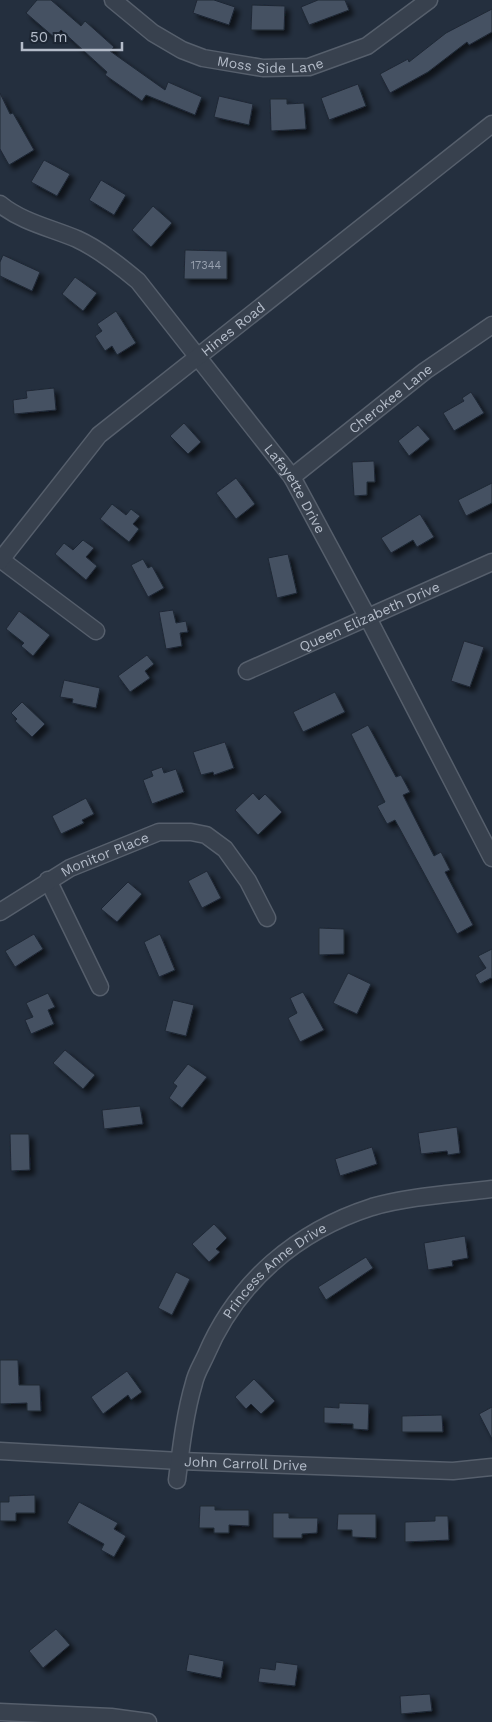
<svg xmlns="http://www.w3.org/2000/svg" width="492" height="1722" font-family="'Work Sans',sans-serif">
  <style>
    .building { fill: #455162; stroke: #1f2835; filter: url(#shadow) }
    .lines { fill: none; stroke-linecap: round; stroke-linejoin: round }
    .minor-casing { stroke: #565f6c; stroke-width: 19 }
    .minor { stroke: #38414e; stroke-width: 16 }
    .labels { text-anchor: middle; stroke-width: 4; stroke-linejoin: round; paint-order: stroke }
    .number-label { font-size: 11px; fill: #98a1af }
    .street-label { font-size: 14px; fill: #b4bcc9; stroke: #1d2633 }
  </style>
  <defs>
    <filter id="shadow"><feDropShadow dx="4.5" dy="4.5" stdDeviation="2.5" flood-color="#0009"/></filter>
  </defs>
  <rect width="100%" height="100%" fill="#242f3e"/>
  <g class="building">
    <polygon points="37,0 51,0 81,26 85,21 114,47 110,51 165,90 168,82 202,97 195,115 146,95 142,101 105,75 107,72 61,30 55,38 26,13"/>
    <polygon points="197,0 214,0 235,7 229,25 193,13"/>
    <polygon points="318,0 345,0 349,10 309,25 301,7"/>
    <polygon points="252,5 285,6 284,30 251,30"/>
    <polygon points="492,9 492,32 469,45 467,42 428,72 390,93 380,74 408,59 409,62 446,33"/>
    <polygon points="358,84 366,106 329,120 321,98"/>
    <polygon points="0,93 10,114 13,113 34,150 9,165 0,149"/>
    <polygon points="219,96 253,104 249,125 214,117"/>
    <polygon points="270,99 287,99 287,104 304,103 306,129 271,131"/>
    <polygon points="44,160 70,174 57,196 31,182"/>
    <polygon points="101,180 126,195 114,215 89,200"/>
    <polygon points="153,206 172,223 151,247 132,230"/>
    <polygon points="185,250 227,251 227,279 184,279"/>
    <polygon points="3,255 40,272 32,291 0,276 0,262"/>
    <polygon points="75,277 97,293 83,311 62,294"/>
    <polygon points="116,311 136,343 117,355 112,346 105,351 95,336 102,331 97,324"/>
    <polygon points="54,388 56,410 14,414 13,400 27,398 26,391"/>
    <polygon points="471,392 484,413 454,431 443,413 464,401 462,398"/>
    <polygon points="184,423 201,442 188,454 170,436"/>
    <polygon points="418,425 430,439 409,456 398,441"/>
    <polygon points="374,461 375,482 367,482 367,495 354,496 352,462"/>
    <polygon points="236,478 255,504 236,519 216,493"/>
    <polygon points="492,483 492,503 466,516 458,500"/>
    <polygon points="112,504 126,515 131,509 140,516 133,524 139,529 129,542 100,519"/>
    <polygon points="420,514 434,537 417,547 413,540 391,553 381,538"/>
    <polygon points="83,540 94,548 86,557 97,566 86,580 55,554 64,543 73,550"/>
    <polygon points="288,554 297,593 277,598 268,558"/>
    <polygon points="143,559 148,568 152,566 164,588 148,597 131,565"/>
    <polygon points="173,610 176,623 186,621 188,632 180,633 182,646 166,649 159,612"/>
    <polygon points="19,611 50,635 33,656 21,646 24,643 6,629"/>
    <polygon points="464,641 484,647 470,687 451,681"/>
    <polygon points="147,655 154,664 145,671 150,678 130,692 118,676"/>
    <polygon points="64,680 100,688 96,708 72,703 73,699 60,697"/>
    <polygon points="335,692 345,712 303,732 293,712"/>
    <polygon points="22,702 45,724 32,737 15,721 17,719 11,713"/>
    <polygon points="368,725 396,777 401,775 410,792 403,795 434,856 441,852 450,870 445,872 473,925 457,934 395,820 387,824 377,806 385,802 351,734"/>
    <polygon points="225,742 234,768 214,775 213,772 201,775 193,752"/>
    <polygon points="162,767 164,773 176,769 184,792 152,804 143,780 153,776 151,771"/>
    <polygon points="253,793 259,800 265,794 282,812 258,835 235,810"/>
    <polygon points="86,798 94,814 82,820 84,823 61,834 52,816"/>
    <polygon points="207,871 221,898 202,908 188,881"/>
    <polygon points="128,882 142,894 117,922 101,909"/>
    <polygon points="319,928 344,929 344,954 319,955"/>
    <polygon points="34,934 43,949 15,967 5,951"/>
    <polygon points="160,934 175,970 159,977 144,942"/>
    <polygon points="492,949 492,979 491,978 480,984 475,975 486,968 478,956"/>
    <polygon points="348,973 371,984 357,1014 333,1003"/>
    <polygon points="303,992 324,1030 300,1042 288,1018 297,1013 290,998"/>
    <polygon points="48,993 55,1007 48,1010 54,1024 31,1034 25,1020 33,1017 26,1003"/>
    <polygon points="173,1000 194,1005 186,1036 165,1031"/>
    <polygon points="65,1050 95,1075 83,1089 53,1063"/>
    <polygon points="188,1064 207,1077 182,1108 169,1098 177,1086 173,1083"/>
    <polygon points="140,1106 143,1124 104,1129 102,1110"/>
    <polygon points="457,1127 460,1153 448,1155 447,1151 421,1154 418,1133"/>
    <polygon points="10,1134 29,1134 30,1170 11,1171"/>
    <polygon points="372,1147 377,1164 340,1176 335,1159"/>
    <polygon points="214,1224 227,1238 216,1249 220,1252 209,1262 192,1244"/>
    <polygon points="465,1236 468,1258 452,1261 453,1266 428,1270 424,1243"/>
    <polygon points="366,1257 373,1268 326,1300 318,1287"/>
    <polygon points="176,1272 190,1279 172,1315 158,1308"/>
    <polygon points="0,1360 18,1360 19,1385 40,1385 41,1411 27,1411 27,1403 0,1404"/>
    <polygon points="127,1371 142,1392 131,1400 128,1395 103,1414 91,1397"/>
    <polygon points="254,1379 275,1401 261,1414 251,1404 246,1409 235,1397"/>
    <polygon points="339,1403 369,1404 368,1430 353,1429 353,1424 324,1423 324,1407 339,1408"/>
    <polygon points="492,1407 492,1439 479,1414"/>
    <polygon points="442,1415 443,1432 402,1432 402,1416"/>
    <polygon points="35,1495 35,1513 16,1513 16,1521 0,1521 0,1502 9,1502 9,1496"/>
    <polygon points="79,1502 118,1523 114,1529 126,1536 114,1557 101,1550 104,1544 67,1523"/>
    <polygon points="200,1506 215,1506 215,1510 249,1510 249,1526 229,1525 229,1533 214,1533 214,1528 199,1528"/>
    <polygon points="273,1513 289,1513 289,1518 318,1518 317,1533 302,1534 302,1538 273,1538"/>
    <polygon points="338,1514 376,1514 376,1538 352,1537 352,1530 337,1530"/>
    <polygon points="435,1516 448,1516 449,1540 405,1542 405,1522 435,1521"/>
    <polygon points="56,1629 70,1645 43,1668 29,1651"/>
    <polygon points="189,1654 224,1661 221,1678 186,1671"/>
    <polygon points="276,1662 298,1665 295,1686 258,1682 260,1668 275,1670"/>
    <polygon points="430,1694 432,1711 401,1714 400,1696"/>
  </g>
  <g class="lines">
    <g class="minor-casing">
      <g id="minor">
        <path id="s1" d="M113,0L153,33L182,50L203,58L263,68L309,67L367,46L429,0"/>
        <path id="s2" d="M0,204C22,222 51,228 77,239C99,249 120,266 138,281L292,477L368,618L492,858"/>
        <path id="s3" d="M292,477L425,371L492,325"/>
        <polyline points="0,559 96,631"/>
        <path id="s4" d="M0,561L99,435L492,124"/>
        <path id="s5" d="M247,671L492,562"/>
        <polyline points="48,880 100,987"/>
        <path id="s6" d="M0,912L70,868L159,832H191L206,835L225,849L248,881L267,918"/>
        <path id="s7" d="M0,1451L180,1461L453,1471L492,1467"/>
        <path id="s8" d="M177,1480C181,1448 185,1413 194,1383C196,1373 202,1364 206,1355C237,1282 297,1231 372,1207C410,1196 453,1194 492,1189"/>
        <polyline points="0,1712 111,1717 148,1722"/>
      </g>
    </g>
    <use href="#minor" class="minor"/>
  </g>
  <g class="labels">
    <g class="number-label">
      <text x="206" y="269">17344</text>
    </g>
    <g class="street-label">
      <text dy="5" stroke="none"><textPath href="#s1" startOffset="176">Moss Side Lane</textPath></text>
      <text dy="5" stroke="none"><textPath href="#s4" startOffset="331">Hines Road</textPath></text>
      <text dy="5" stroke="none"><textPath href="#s3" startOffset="126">Cherokee Lane</textPath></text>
      <text dy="5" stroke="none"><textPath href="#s2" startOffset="420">Lafayette Drive</textPath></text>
      <text dy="5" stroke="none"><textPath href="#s5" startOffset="134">Queen Elizabeth Drive</textPath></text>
      <text dy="5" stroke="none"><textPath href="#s6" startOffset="120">Monitor Place</textPath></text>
      <text dy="5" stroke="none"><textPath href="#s8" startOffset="240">Princess Anne Drive</textPath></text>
      <text dy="5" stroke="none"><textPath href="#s7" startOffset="246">John Carroll Drive</textPath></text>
    </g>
  </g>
  <path d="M22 42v8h100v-8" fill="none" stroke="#b4bcc9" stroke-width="2.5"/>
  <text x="30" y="42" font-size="15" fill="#b4bcc9" stroke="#1d2633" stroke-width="4" paint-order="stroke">50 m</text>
</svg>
